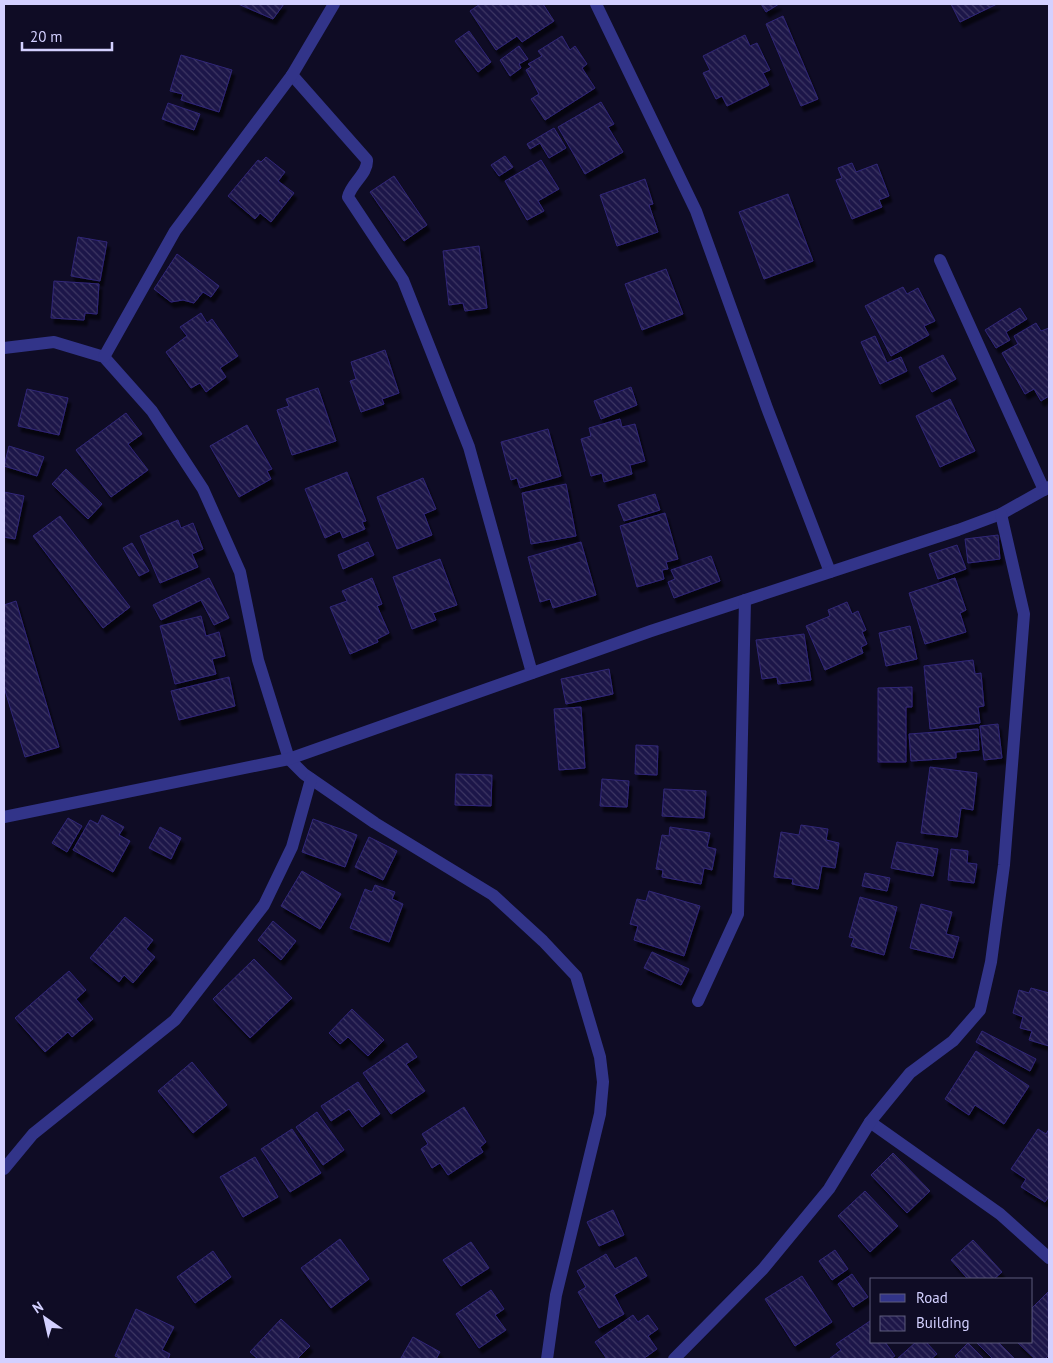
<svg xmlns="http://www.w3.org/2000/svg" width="1053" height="1363" font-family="'PT Sans',sans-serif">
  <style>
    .building { fill: url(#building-back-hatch); stroke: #302677; filter: url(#shadow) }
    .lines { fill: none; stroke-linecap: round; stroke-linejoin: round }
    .minor { stroke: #323489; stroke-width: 12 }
  </style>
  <defs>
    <pattern id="building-back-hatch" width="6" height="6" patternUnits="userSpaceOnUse" patternTransform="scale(1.25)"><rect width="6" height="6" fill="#1d1648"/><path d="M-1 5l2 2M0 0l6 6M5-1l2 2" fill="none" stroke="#3d3763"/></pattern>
    <filter id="shadow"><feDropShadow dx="3" dy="5.5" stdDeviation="1" flood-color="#0009"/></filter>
  </defs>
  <rect width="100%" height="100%" fill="#0f0c25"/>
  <g class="building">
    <polygon points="238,4 284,4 273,19"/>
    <polygon points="480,4 543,4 554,21 522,42 517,36 496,50 470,11"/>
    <polygon points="761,4 779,4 766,12"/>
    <polygon points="951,4 997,4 960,22"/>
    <polygon points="783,16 818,99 801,106 766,24"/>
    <polygon points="469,31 491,62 478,72 455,41"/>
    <polygon points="745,35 750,46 757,43 770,70 763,73 769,85 727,106 722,96 716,99 703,73 710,70 703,56"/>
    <polygon points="562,36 570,50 575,46 587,64 582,68 595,88 545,120 531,99 539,94 526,70 531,67 528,64 542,56 538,51"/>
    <polygon points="519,46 528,59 519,64 521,68 510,76 500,60"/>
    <polygon points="181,55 232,70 219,112 181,100 183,94 170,91"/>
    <polygon points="601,102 614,124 608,127 623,152 585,174 558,127"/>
    <polygon points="168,103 200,114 194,130 162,119"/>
    <polygon points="554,128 566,148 549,158 540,143 530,149 527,144"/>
    <polygon points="505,156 513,167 499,176 491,165"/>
    <polygon points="266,157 285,172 278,181 294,193 271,222 260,213 255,219 228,196 258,160 261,162"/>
    <polygon points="541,160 559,189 538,201 544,211 527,220 505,181"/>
    <polygon points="852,163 856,172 877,164 889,196 879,200 882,207 852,219 836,180 842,178 838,168"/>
    <polygon points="394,176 427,225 404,241 370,192"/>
    <polygon points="645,179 653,204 649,205 658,232 617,246 600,195"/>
    <polygon points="788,194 813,261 764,279 739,212"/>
    <polygon points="78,237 107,242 100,281 71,276"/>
    <polygon points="479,246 487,308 465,311 463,303 449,305 443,251"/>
    <polygon points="177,254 219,286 211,297 203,292 194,303 183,300 171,302 154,289"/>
    <polygon points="666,269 683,314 642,330 625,284"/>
    <polygon points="54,281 99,284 97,314 85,313 84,320 51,318"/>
    <polygon points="903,287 907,294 918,288 935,321 924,326 929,335 891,356 865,306"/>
    <polygon points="1020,308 1027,319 1006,332 1010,340 996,348 985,330"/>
    <polygon points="201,313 207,323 212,319 238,356 220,368 226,377 206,392 200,383 191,388 166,352 187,336 180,327"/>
    <polygon points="1036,323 1041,331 1049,328 1049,396 1041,401 1034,389 1025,394 1002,353 1018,344 1014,336"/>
    <polygon points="875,336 887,363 901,357 907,371 880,384 861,342"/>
    <polygon points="385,350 399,393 382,399 384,404 361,412 350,381 356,379 351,362"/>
    <polygon points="943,355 956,379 932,392 919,367"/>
    <polygon points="631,387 637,405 601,419 594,401"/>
    <polygon points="318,388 336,441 292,455 277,410 289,406 286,399"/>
    <polygon points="27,389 68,398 59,435 18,426"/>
    <polygon points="950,399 975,451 940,467 916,416"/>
    <polygon points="126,413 142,434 128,444 148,470 111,497 76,450"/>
    <polygon points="620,419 622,427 635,424 645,461 630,465 632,474 604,482 602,473 591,476 581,439 591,436 589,428"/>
    <polygon points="247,425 272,469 267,471 271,479 239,497 210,446"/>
    <polygon points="548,429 561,476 520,488 517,478 511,480 501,442"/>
    <polygon points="9,446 44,457 37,476 4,466"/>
    <polygon points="66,469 102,504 88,519 52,484"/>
    <polygon points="347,472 366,521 362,522 365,529 343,538 340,531 325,538 305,489"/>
    <polygon points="423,478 436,509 424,514 432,535 397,549 377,497"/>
    <polygon points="566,484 576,536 531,544 522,493"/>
    <polygon points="4,492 24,496 15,539 4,537"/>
    <polygon points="655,494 660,510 624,521 618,505"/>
    <polygon points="665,513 678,559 666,562 668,569 662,570 664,579 637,587 620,526"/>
    <polygon points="60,516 130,607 103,628 33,536"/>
    <polygon points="178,520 181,528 193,523 203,549 192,554 198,567 160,583 140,536"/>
    <polygon points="998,535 1000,559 968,563 965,539"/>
    <polygon points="368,542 374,555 343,569 338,555"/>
    <polygon points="581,542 596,595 553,608 550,599 540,602 528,557"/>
    <polygon points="132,543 149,571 139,576 123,548"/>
    <polygon points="957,545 966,569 938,579 929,554"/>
    <polygon points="711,556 720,581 674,598 668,582 675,579 671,570"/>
    <polygon points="440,559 457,605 433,613 436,620 412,629 393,577"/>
    <polygon points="209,578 229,618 214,625 201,600 161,620 153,605"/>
    <polygon points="372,578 382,604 377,606 389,633 377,639 378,642 350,654 330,607 347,601 342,591"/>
    <polygon points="955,578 966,610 960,613 966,632 925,644 909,593"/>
    <polygon points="16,601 59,747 25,757 4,687 4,605"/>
    <polygon points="847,602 852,614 858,611 866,630 862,632 867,644 861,647 863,653 825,670 806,626 830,616 828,610"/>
    <polygon points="201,616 206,636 219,632 225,656 212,659 216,674 175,684 160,626"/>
    <polygon points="910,626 917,659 886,666 879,633"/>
    <polygon points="804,634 811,680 778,684 777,677 762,679 756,640"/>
    <polygon points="973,660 975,674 981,673 984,706 978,707 980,723 930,729 924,666"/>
    <polygon points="609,669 613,694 566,704 561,679"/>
    <polygon points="229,677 235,706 179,720 171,691"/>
    <polygon points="912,687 912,707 906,707 906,762 878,762 878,688"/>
    <polygon points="581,707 585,768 559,770 554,709"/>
    <polygon points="998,724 1002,758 984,760 980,726"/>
    <polygon points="978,729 979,750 956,752 956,758 911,761 909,734"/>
    <polygon points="636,745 658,746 657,775 635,774"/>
    <polygon points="930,767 977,773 973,810 961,808 957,837 921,833"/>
    <polygon points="456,774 492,775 491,806 455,805"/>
    <polygon points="602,779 629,781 627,807 600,806"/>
    <polygon points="664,789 706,791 704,818 662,816"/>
    <polygon points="102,815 124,827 119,835 130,841 113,872 73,850 90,820 98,824"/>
    <polygon points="68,818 82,826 67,852 52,843"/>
    <polygon points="313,819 357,835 345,867 302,852"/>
    <polygon points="801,825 828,829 826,840 839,843 835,868 822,866 818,889 792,884 793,879 774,877 781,832 799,835"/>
    <polygon points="160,827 181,838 171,859 149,848"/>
    <polygon points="670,827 710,833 707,847 716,849 712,870 704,868 701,884 662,877 663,870 656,869 662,835 669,836"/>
    <polygon points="369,837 397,851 383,880 355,867"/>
    <polygon points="897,842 938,849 933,876 891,868"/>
    <polygon points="951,849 968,851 967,863 977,864 974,883 948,880"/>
    <polygon points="302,871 341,894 320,929 281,906"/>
    <polygon points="865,873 890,878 887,891 862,886"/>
    <polygon points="375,885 395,892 392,899 403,904 389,942 350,928 365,889 372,892"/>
    <polygon points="649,891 700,906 684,956 634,940 638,926 630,924 637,899 646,901"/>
    <polygon points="860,897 897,907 884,955 851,946 854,938 849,937"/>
    <polygon points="921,904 952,912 946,934 959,937 953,958 910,948"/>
    <polygon points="125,917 153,940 146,949 155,957 133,983 124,975 119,982 90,958"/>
    <polygon points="273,921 296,941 281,960 258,940"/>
    <polygon points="652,952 689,969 681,985 644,968"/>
    <polygon points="254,959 292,998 250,1038 213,999"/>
    <polygon points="69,971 86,990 76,999 93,1019 72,1037 68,1032 45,1052 15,1018"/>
    <polygon points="1031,988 1049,993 1049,1046 1029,1040 1032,1031 1020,1028 1023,1017 1013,1013 1019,990 1029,993"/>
    <polygon points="352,1009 384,1040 368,1056 348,1037 340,1044 329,1033"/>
    <polygon points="982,1031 1036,1059 1030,1071 976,1042"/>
    <polygon points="407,1043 417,1057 406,1064 425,1091 391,1114 363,1073"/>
    <polygon points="976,1051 1029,1086 1004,1124 975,1105 969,1115 945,1099"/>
    <polygon points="192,1062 227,1105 193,1133 158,1091"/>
    <polygon points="358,1082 380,1114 362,1127 349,1109 331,1121 321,1106"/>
    <polygon points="464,1107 486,1142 480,1147 483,1152 448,1175 440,1163 432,1168 421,1149 428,1144 422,1134"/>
    <polygon points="317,1112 344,1150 323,1165 296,1127"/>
    <polygon points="292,1129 321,1173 290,1192 261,1149"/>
    <polygon points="1038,1129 1046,1134 1049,1129 1049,1196 1045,1202 1021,1187 1026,1179 1011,1169"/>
    <polygon points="893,1153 930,1191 907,1213 871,1175"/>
    <polygon points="255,1157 278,1197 243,1217 220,1177"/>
    <polygon points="865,1191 898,1226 870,1252 838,1216"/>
    <polygon points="613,1210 624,1235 599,1246 587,1222"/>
    <polygon points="340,1239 369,1279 331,1308 301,1268"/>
    <polygon points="973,1240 1002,1272 994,1279 968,1279 951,1260"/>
    <polygon points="471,1242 489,1268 461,1286 443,1260"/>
    <polygon points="835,1250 848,1269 832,1280 819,1261"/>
    <polygon points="213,1251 231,1277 195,1303 177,1277"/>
    <polygon points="606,1254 615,1269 636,1257 647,1276 614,1295 624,1314 599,1328 578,1292 586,1287 577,1271"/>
    <polygon points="852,1274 868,1297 853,1307 838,1284"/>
    <polygon points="802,1276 832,1322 795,1346 765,1299"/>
    <polygon points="491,1290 504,1309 495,1315 506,1330 479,1348 456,1314"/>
    <polygon points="1048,1292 1049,1355 1045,1359 1035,1359 1017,1342 1032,1342 1032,1308"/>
    <polygon points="136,1309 174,1327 162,1350 170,1354 168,1359 122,1359 115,1356"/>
    <polygon points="633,1315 638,1322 648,1315 658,1329 648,1336 657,1349 643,1359 607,1359 595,1342"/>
    <polygon points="281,1319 310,1346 297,1359 258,1359 250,1352"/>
    <polygon points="870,1321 872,1342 885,1342 895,1356 890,1359 829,1359 841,1350 836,1344"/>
    <polygon points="413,1337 440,1352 436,1359 401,1358"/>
    <polygon points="916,1342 926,1342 937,1354 931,1359 897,1359"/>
    <polygon points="976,1342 998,1342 1015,1359 993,1359"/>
    <polygon points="968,1343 984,1359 958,1359 955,1356"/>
  </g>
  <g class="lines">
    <g class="minor">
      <polyline points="596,4 696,211 767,408 830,572"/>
      <path d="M292,75L367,160C368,174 351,183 348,197L403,280L469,447L532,673"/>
      <polyline points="940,260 1044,490"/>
      <polyline points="4,348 54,342 104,357 152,411 203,489 240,572 258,660 289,759 304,774 375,823 493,895 543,941 576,976 600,1057 603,1082 600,1114 556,1295 547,1359"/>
      <polyline points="104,357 175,231 292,75 334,4"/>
      <polyline points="4,817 289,759 651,631 958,530 1001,514 1049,487"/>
      <polyline points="698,1001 738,914 745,600"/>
      <polyline points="870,1122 1000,1214 1049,1258"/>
      <polyline points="4,1169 33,1134 175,1020 264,905 292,847 311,779"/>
      <polyline points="674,1359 763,1269 829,1189 870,1122 910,1073 953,1041 980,1010 991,962 1004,865 1024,614 1001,514"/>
    </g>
  </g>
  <rect width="1053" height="1363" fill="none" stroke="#d3d0ff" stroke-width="10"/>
  <rect x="870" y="1278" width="162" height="65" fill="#0f0c25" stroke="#5d5a7c"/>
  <rect x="880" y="1294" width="25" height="8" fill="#323489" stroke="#5d5a7c"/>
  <text x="916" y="1303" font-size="15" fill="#d3d0ff">Road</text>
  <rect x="880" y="1316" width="25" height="15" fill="url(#building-back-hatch)" stroke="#5d5a7c"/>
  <text x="916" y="1328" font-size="15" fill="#d3d0ff">Building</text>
  <g transform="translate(45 1318) rotate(326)" stroke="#0f0c25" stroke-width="4" paint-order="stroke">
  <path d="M0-4L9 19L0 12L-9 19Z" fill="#d3d0ff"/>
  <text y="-8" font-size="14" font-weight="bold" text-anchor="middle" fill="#d3d0ff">N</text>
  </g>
  <path d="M22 42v8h90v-8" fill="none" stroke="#d3d0ff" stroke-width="2.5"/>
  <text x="30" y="42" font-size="15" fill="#d3d0ff" stroke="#0f0c25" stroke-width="4" paint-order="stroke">20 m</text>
</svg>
